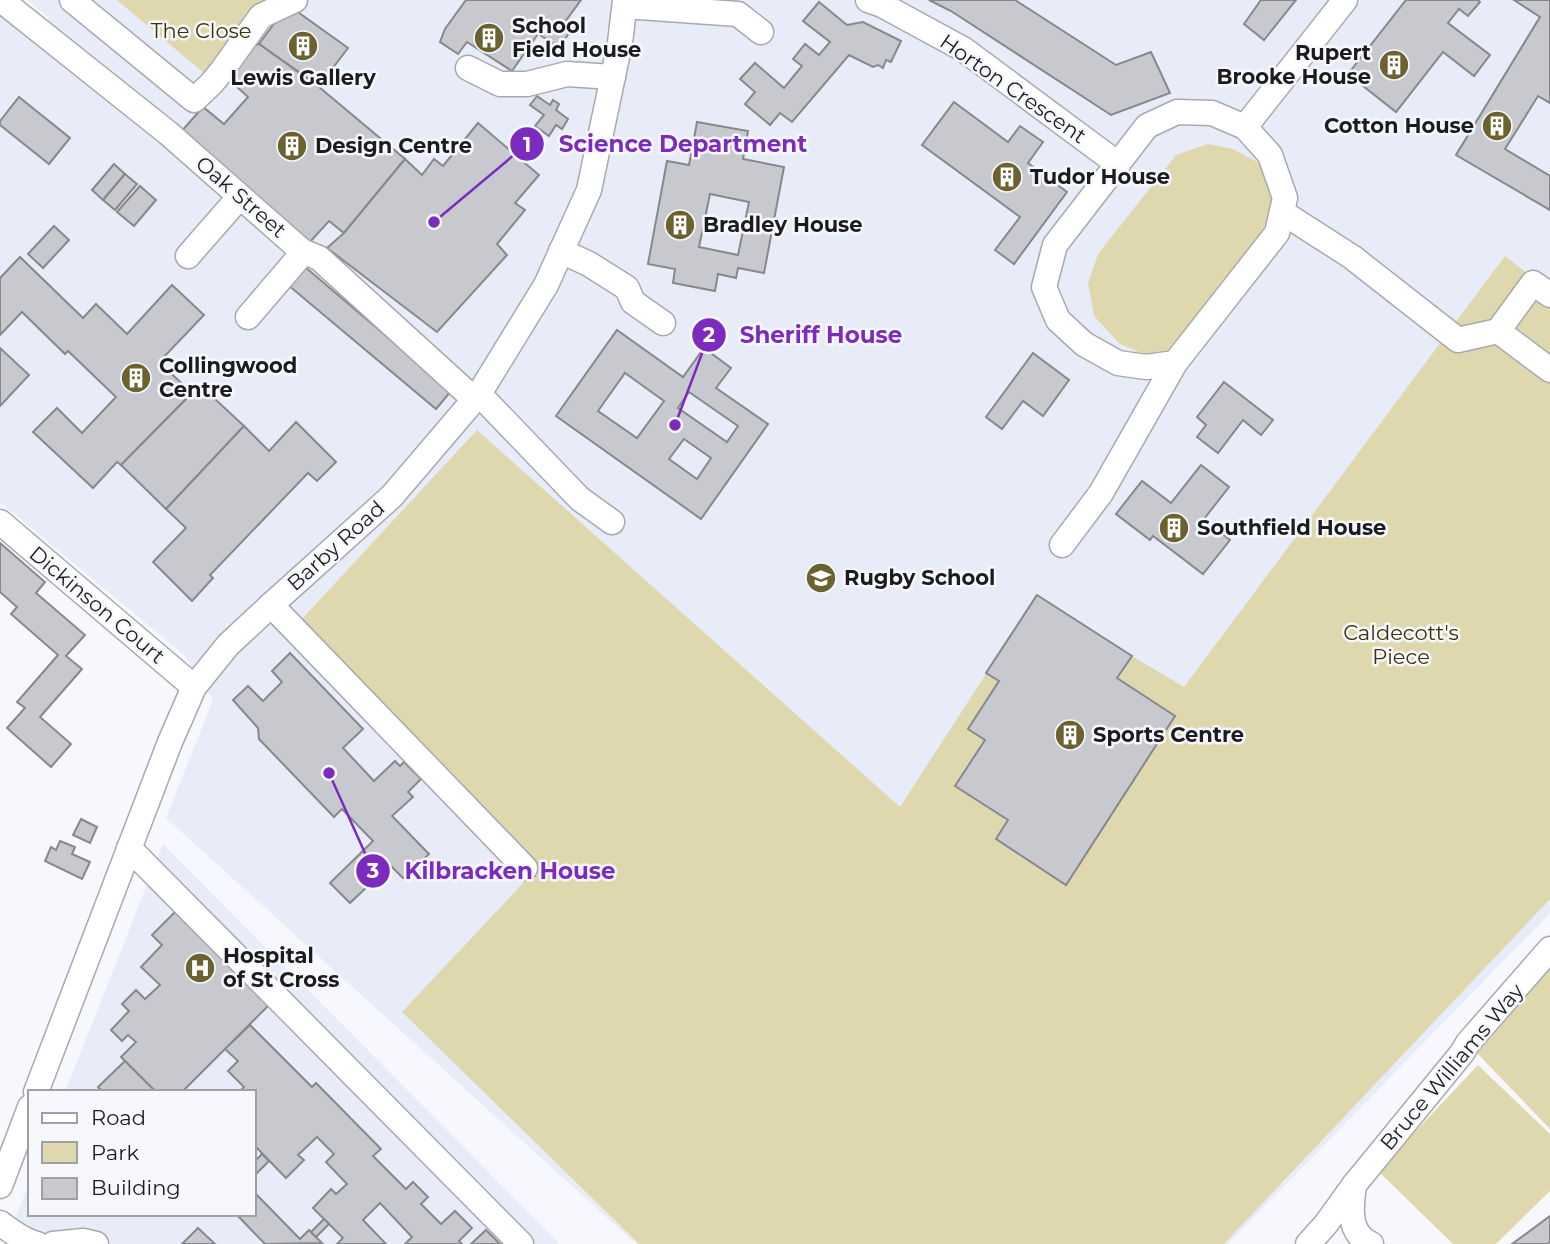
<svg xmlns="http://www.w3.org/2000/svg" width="1550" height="1244" font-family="Montserrat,sans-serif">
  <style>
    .built { fill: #e8ecf8 }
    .green { fill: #dfd8ae }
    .building { fill: #c8c9ce; stroke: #87888c; stroke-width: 2; fill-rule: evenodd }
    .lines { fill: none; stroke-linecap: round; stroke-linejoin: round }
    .minor-casing { stroke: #a8a9ae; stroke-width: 27 }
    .minor { stroke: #fff; stroke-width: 24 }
    .labels { text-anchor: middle; stroke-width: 5; stroke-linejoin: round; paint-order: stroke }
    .poi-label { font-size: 21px; font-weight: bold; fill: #1c1c1e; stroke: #f7f8fd; text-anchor: start }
    .park-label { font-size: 21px; fill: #3a3200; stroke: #f7f8fd }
    .street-label { font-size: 21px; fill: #1c1c1e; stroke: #f7f8fd }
    .leader { fill: none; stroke: #7b2cbf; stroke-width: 2.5 }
    .callout-dot { fill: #7b2cbf; stroke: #f7f8fd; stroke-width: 2.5 }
    .mark-label { font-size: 21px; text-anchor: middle; font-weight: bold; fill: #fff }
    .callout-label { font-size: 23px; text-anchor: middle; font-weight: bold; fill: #7b2cbf; stroke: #f7f8fd; stroke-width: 5; stroke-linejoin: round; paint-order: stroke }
  </style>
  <rect width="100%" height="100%" fill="#f7f8fd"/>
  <g class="built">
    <polygon points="28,0 1550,0 1550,913 1228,1244 636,1244 166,818 213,700 184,655 0,502 0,4 36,32 49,18"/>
    <polygon points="163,844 560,1244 5,1244 30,1181 30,1214 254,1214 254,1092 65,1092"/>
  </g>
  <g class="green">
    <polygon points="117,0 269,0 205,74"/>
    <polygon points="1208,144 1233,149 1263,165 1289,214 1175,357 1148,356 1120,344 1094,316 1088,283 1098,254 1176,155"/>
    <polygon points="1505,256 1550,291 1550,899 1224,1244 639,1244 402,1012 539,866 300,621 477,430 900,807 1037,595 1132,656 1184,687"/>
    <polygon points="1550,962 1550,1129 1475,1051"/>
    <polygon points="1478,1065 1550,1134 1550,1191 1496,1244 1453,1244 1378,1171"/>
  </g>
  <g class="building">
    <polygon points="466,0 581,0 565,22 573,28 559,47 538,34 512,71 467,42 458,54 440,42 445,29"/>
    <polygon points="929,0 1015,0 1116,65 1151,52 1170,93 1111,115 951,11"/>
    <polygon points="1261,0 1296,0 1264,40 1244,24"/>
    <polygon points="1406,0 1478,0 1480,2 1468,16 1459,9 1448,23 1490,55 1474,76 1443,52 1396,112 1348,74"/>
    <polygon points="1514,0 1550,0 1550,103 1538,96 1505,149 1550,176 1550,210 1456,155 1540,17"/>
    <polygon points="819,2 847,25 863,22 901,41 891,62 886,60 883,68 878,65 873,67 849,55 792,122 780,113 770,125 745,104 755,92 740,79 755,63 784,88 802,66 793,59 805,44 819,55 830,42 803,21"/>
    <polygon points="288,5 348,48 319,86 259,44"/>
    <polygon points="259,44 319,87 405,159 344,233 329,221 309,243 180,133 203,107 224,124 248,97 225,76 247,48"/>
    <polygon points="537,96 550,105 553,100 559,104 556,110 568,119 562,129 556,125 549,136 535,126 544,115 530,105"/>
    <polygon points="19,97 70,138 49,164 0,125 0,121"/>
    <polygon points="954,102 1008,142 1020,126 1043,142 1028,163 1067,192 1014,264 995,250 1020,217 922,145"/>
    <path d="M697,122L748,131L743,159L784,167L764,273L738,268L736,278L718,274L715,291L673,283L675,269L648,264L667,161L689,165ZM710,194L749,202L738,255L699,247Z"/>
    <polygon points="478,123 539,175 515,203 525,210 497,244 507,255 437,332 327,248 344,233 405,159 422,175 434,159 443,166"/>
    <polygon points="114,164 125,174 103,200 92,190"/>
    <polygon points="125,174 137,184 115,210 103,200"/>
    <polygon points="140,186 156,200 134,226 117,212"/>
    <polygon points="54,226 69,240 43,268 28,254"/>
    <polygon points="20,257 83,318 96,304 127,334 172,285 204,315 159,362 192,393 121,465 117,462 93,488 33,432 57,408 82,433 116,397 68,351 65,354 22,312 0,335 0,278"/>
    <polygon points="298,261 451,391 436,409 282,280"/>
    <path d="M617,330L683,377L704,348L731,368L716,388L768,424L701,519L556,416ZM625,373L664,401L637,438L598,411ZM689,392L738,426L727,442L678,408ZM684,439L711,458L697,479L669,459Z"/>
    <polygon points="0,348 29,375 0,406"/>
    <polygon points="1033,353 1069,380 1043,416 1023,401 1002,429 986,417"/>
    <polygon points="1224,382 1273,420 1261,435 1243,420 1218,453 1197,437 1206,425 1197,417"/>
    <polygon points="200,385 244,426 166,509 121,465"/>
    <polygon points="296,422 336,462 317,481 308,473 210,575 213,578 192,601 153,562 186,528 166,509 244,426 269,451"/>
    <polygon points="1201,465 1229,487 1204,519 1230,540 1203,574 1153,536 1150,540 1116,514 1142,481 1171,503"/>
    <polygon points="0,543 45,582 36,593 85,635 66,656 82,669 40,717 71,744 51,767 7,728 25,708 17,702 58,655 11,614 17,607 0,592"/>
    <polygon points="1037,595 1132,656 1117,678 1175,716 1066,885 996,839 1008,820 955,786 985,740 968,729 999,681 986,673"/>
    <polygon points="290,653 363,729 343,748 374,781 395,761 400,766 404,762 421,779 408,792 413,797 392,816 429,854 403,878 390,865 350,903 330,883 373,841 342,809 334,817 259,739 258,728 233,700 248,686 263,701 282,682 272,671"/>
    <polygon points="81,819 97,827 90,843 73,835"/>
    <polygon points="60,841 75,847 72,854 90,862 82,879 45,861 51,847 56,850"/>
    <polygon points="175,912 269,1005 182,1092 156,1092 121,1057 136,1042 128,1035 122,1041 111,1030 129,1011 122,1004 136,990 145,999 160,985 141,967 162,945 152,935"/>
    <polygon points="250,1025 312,1087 316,1083 381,1149 373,1156 406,1189 413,1182 428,1197 421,1204 441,1224 455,1211 472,1228 459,1241 462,1244 405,1244 412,1237 380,1203 363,1220 386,1244 337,1244 343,1238 313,1208 331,1189 336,1194 347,1184 326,1162 334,1154 317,1137 298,1155 304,1160 286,1178 254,1145 254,1092 239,1092 244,1087 228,1071 238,1061 225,1049"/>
    <polygon points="125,1061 156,1092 103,1092 98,1087"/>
    <polygon points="262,1154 269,1161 254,1176 254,1162"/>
    <polygon points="254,1192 300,1239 309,1230 322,1243 265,1244 236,1214 254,1214"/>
    <polygon points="1550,1216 1550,1241 1548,1244 1512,1244"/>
    <polygon points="324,1219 329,1224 316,1237 311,1232"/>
    <polygon points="198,1228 215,1244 182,1244"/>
    <polygon points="486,1230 500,1244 471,1244"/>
  </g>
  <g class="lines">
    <g class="minor-casing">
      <g id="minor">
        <polyline points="1,0 168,133 302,251 319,258 475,400"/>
        <polyline points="72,0 194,100 211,84 221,72 261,16 295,0"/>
        <polyline points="868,0 882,5 963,49 1118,164"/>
        <polyline points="625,6 738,14 761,32"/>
        <polyline points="468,68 500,84 527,84 567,74 613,77"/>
        <polygon points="1177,112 1212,113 1245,127 1270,155 1285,198 1277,233 1175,363 1146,367 1118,363 1084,344 1058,320 1044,287 1055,245 1147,126"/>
        <polyline points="1245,127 1345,0"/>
        <polyline points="1282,212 1352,257 1458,340 1498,331 1533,283 1550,295"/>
        <polyline points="561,251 589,264 627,288 633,302 663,323"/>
        <polyline points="188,256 236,201 238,196"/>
        <polyline points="248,317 301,255 302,251"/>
        <polyline points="1498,331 1550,370"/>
        <polyline points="479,394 580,499 612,522"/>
        <polyline points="0,522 194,687"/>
        <polyline points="1062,545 1101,493 1175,363"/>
        <polyline points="271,605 525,868"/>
        <polyline points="129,848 521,1244"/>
        <polyline points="36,1092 170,742 194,687 228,645 271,605 392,496 479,394 546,285 589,190 620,43 625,0"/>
        <polyline points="1354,1185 1462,1053 1468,1043 1550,949"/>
        <polyline points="0,1186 30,1107"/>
        <path d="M0,1223C11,1231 23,1241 37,1244"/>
        <polyline points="53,1244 83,1241 96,1244"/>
        <path d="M1308,1244L1326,1224L1354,1185C1352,1201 1348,1224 1361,1237C1363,1240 1367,1242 1371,1244"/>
      </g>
    </g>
    <use href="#minor" class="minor"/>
  </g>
  <defs>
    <g id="building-disc" transform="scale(1.575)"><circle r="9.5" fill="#6b622f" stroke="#f7f8fd"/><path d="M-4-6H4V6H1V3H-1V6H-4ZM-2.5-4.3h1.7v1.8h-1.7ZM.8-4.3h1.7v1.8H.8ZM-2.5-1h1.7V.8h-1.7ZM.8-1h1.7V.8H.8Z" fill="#fff"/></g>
    <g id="school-disc" transform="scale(1.575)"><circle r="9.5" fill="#6b622f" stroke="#f7f8fd"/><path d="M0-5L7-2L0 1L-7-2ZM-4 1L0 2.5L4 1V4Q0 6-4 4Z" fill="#fff"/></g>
    <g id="hospital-disc" transform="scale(1.575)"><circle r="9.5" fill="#6b622f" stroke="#f7f8fd"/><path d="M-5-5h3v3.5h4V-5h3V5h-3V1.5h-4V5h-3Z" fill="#fff"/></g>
  </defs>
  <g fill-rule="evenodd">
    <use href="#building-disc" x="489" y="38"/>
    <use href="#building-disc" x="303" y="46"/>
    <use href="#building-disc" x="1394" y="65"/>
    <use href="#building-disc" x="1497" y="126"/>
    <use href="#building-disc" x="292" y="146"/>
    <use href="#building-disc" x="1007" y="177"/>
    <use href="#building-disc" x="680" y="225"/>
    <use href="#building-disc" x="136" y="378"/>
    <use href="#building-disc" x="1174" y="528"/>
    <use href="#school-disc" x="821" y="578"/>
    <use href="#building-disc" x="1070" y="735"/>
    <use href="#hospital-disc" x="200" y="968"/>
  </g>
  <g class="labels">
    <g class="poi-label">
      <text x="512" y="33">School<tspan x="512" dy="24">Field House</tspan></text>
      <text x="1371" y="60" text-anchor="end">Rupert<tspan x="1371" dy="24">Brooke House</tspan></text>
      <text x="303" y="85" text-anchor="middle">Lewis Gallery</text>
      <text x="1474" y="133" text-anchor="end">Cotton House</text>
      <text x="315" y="153">Design Centre</text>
      <text x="1030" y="184">Tudor House</text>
      <text x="703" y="232">Bradley House</text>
      <text x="159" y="373">Collingwood<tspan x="159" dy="24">Centre</tspan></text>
      <text x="1197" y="535">Southfield House</text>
      <text x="844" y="585">Rugby School</text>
      <text x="1093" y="742">Sports Centre</text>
      <text x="223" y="963">Hospital<tspan x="223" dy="24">of St Cross</tspan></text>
    </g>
    <g class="park-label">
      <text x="201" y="38">The Close</text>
      <text x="1401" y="640">Caldecott's<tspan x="1401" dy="24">Piece</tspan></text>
    </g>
    <g class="street-label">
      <text transform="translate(1013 89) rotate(35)" y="7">Horton Crescent</text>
      <text transform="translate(241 197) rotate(41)" y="7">Oak Street</text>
      <text transform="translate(336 546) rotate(-42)" y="7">Barby Road</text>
      <text transform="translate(97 605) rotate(40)" y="7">Dickinson Court</text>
      <text transform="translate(1452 1067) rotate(-50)" y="7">Bruce Williams Way</text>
    </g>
  </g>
  <path class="leader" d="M434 222L527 144M675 425L709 335M329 773L373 871"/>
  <g class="callout-dot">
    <circle cx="434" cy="222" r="7"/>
    <circle cx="675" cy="425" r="7"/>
    <circle cx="329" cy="773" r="7"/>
    <circle cx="527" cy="144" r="18"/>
    <circle cx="709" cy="335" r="18"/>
    <circle cx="373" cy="871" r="18"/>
  </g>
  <g class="mark-label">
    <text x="527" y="152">1</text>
    <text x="709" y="342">2</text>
    <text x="373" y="878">3</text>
  </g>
  <g class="callout-label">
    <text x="683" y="152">Science Department</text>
    <text x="821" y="343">Sheriff House</text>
    <text x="510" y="879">Kilbracken House</text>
  </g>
  <rect x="28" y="1090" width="228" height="126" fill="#f7f8fd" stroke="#9fa0a4" stroke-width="2"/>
  <rect x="42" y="1113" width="35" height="10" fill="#ffffff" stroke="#9fa0a4" stroke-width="2"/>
  <text x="91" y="1125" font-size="21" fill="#1c1c1e">Road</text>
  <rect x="42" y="1142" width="35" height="21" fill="#dfd8ae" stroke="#9fa0a4" stroke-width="2"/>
  <text x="91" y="1160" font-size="21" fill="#1c1c1e">Park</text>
  <rect x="42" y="1178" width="35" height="21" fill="#c8c9ce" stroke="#9fa0a4" stroke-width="2"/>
  <text x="91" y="1195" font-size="21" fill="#1c1c1e">Building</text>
</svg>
